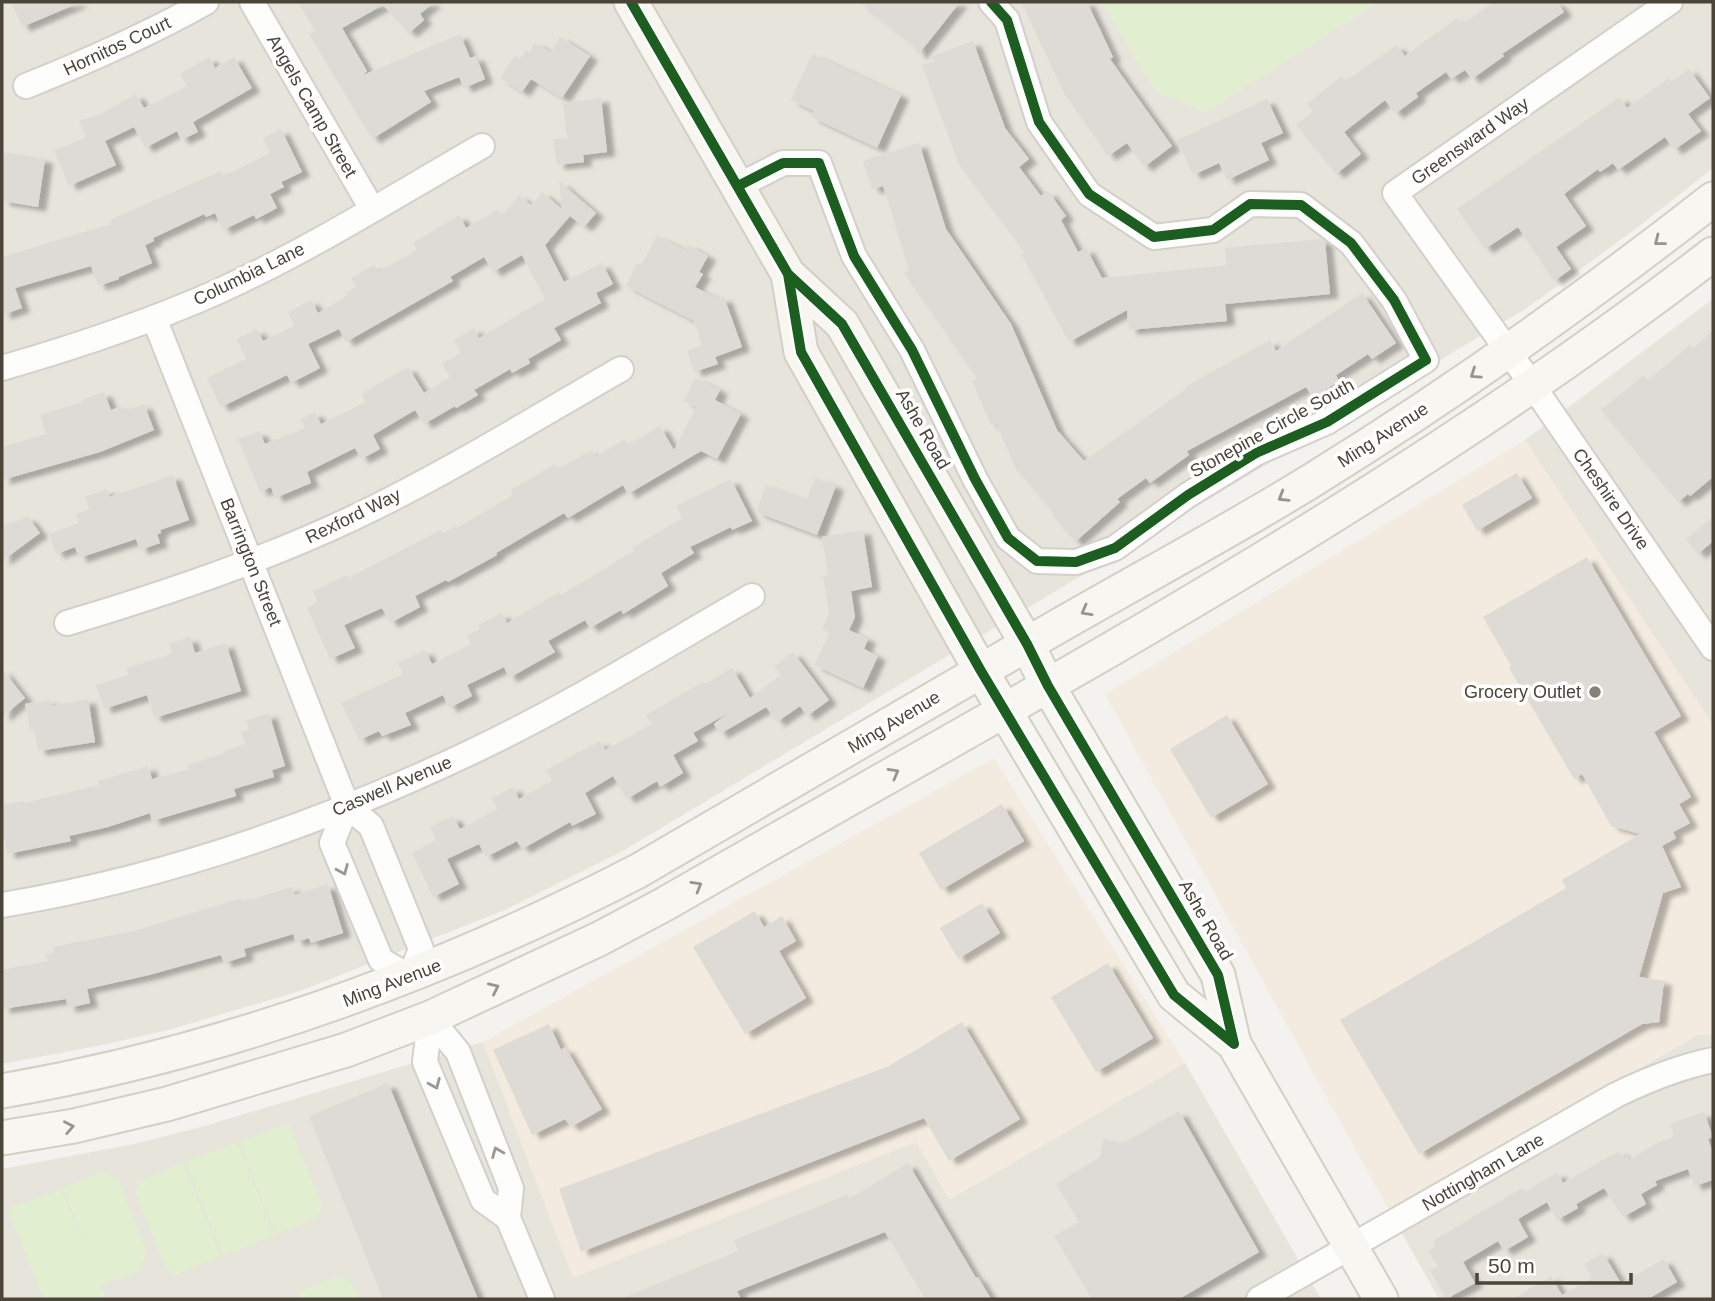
<svg xmlns="http://www.w3.org/2000/svg" width="1715" height="1301" font-family="Arial,sans-serif">
  <style>
    .residential { fill: #e7e4dc }
    .commercial { fill: #f3ebdf }
    .green { fill: #e1eecf }
    .building { fill: #dedbd6; filter: url(#shadow) }
    .lines { fill: none; stroke-linecap: round; stroke-linejoin: round }
    .street-casing { stroke: #d2d0cb; stroke-width: 28 }
    .secondary-casing { stroke: #d3cfc5; stroke-width: 37 }
    .street { stroke: #fdfdfc; stroke-width: 24 }
    .secondary { stroke: #f7f6f1; stroke-width: 33 }
    .cycleway-casing { stroke: #fff; stroke-width: 15 }
    .cycleway { stroke: #1b5e20; stroke-width: 10 }
    .oneway { stroke: #98948c }
    .oneway2 { stroke: #9b9791 }
    .poi-dot { fill: #868178; stroke: #fff; stroke-width: 2.5 }
    .labels { text-anchor: middle; stroke-width: 7; stroke-linejoin: round; paint-order: stroke }
    .street-label { font-size: 18px; fill: #4b4439; stroke: #fff }
    .poi-label { font-size: 18px; fill: #4b4439; stroke: #fff; text-anchor: end }
  </style>
  <defs>
    <filter id="shadow"><feDropShadow dx="8" dy="4.5" stdDeviation="2" flood-color="#0004"/></filter>
  </defs>
  <rect width="100%" height="100%" fill="#f4f2ee"/>
  <g class="residential">
    <polygon points="2,2 1102,2 1156,92 1205,112 1378,2 1713,2 1713,168 1637,228 1527,308 623,851 505,910 300,991 172,1029 107,1044 2,1064"/>
    <polygon points="1713,299 1713,725 1525,440"/>
    <polygon points="1697,1035 1713,1035 1713,1299 1439,1299 1391,1214"/>
    <polygon points="483,1042 573,1277 916,1142 950,1199 1185,1063 1321,1299 2,1299 2,1169 134,1144 205,1126"/>
  </g>
  <g class="commercial">
    <polygon points="1525,440 1713,725 1713,1035 1696,1035 1391,1214 1105,694"/>
    <polygon points="994,758 1185,1063 949,1199 916,1142 573,1278 483,1042"/>
  </g>
  <g class="green">
    <polygon points="1102,2 1378,2 1205,112 1156,92"/>
    <polygon points="288,1123 322,1205 317,1218 276,1234 239,1142"/>
    <polygon points="237,1142 275,1236 223,1256 185,1162"/>
    <polygon points="183,1163 221,1256 174,1275 166,1268 135,1191 139,1181"/>
    <polygon points="103,1172 118,1179 147,1252 139,1270 101,1286 105,1296 97,1299 44,1299 8,1209 61,1189 87,1250 63,1188"/>
    <polygon points="337,1276 351,1282 358,1299 301,1299 298,1292"/>
  </g>
  <g class="building">
    <polygon points="11,2 81,2 22,27"/>
    <polygon points="298,2 434,2 420,14 424,20 409,33 383,5 342,28 367,71 363,75 460,34 470,58 476,56 485,79 464,88 459,77 424,91 431,102 372,139 309,34 315,31"/>
    <polygon points="859,2 960,2 918,55 914,45"/>
    <polygon points="1021,2 1087,2 1113,57 1110,59 1172,146 1144,167 1127,143 1108,156 1065,95"/>
    <polygon points="1494,2 1557,2 1564,12 1502,54 1504,56 1472,79 1465,70 1451,79 1446,72 1416,93 1418,97 1395,114 1385,100 1344,132 1361,154 1336,174 1296,125 1313,111 1307,104 1341,76 1345,82 1396,45 1405,56 1457,18 1461,25"/>
    <polygon points="560,37 590,56 562,98 531,79 522,92 500,78 515,55 520,59 526,50 529,52 535,43 551,52"/>
    <polygon points="973,41 1005,128 1029,159 1019,167 1041,196 1048,191 1066,216 1061,220 1078,252 1086,248 1102,278 1227,265 1225,248 1321,239 1325,242 1330,294 1225,304 1227,321 1129,330 1127,310 1069,342 1021,254 1025,253 959,165 922,65 935,61 930,57"/>
    <polygon points="812,54 901,95 877,148 811,117 814,111 791,100"/>
    <polygon points="209,57 215,68 234,57 252,88 193,122 198,132 181,140 177,131 145,148 134,127 105,141 116,165 69,186 54,151 86,137 79,121 100,114 136,94 144,108 187,86 180,74"/>
    <polygon points="1689,69 1710,98 1688,114 1701,131 1674,150 1665,137 1618,170 1613,163 1600,172 1598,169 1564,194 1586,226 1556,247 1571,269 1554,281 1518,227 1485,249 1457,209 1620,97 1627,108 1669,78 1671,81"/>
    <polygon points="601,98 607,152 583,155 584,162 557,165 553,139 567,138 563,103"/>
    <polygon points="1267,99 1283,133 1261,143 1269,160 1227,180 1219,163 1193,175 1177,140"/>
    <polygon points="281,129 302,172 281,182 284,187 270,194 277,208 256,219 254,215 223,230 215,213 206,217 204,214 153,238 154,241 145,245 152,263 119,277 119,279 98,286 91,266 15,288 22,308 2,315 2,257 111,224 110,220 221,171 224,176 270,153 263,138"/>
    <polygon points="919,143 946,229 1011,324 1057,430 1084,461 1186,389 1185,387 1270,340 1276,351 1362,293 1396,343 1372,359 1368,354 1336,375 1339,381 1313,398 1306,387 1187,451 1189,455 1150,483 1146,478 1117,499 1120,502 1075,542 1052,515 1054,513 1016,469 996,423 991,425 972,381 977,379 904,273 909,270 883,186 872,189 863,161"/>
    <polygon points="2,152 45,159 38,207 2,201"/>
    <polygon points="559,181 596,213 584,227 570,216 545,245 564,282 602,263 613,284 596,293 601,303 554,328 561,340 528,359 530,363 512,373 510,369 474,390 478,395 456,408 455,406 424,424 415,410 373,435 380,449 361,459 355,448 307,472 311,483 275,498 271,487 260,492 238,439 259,431 265,444 305,428 300,419 315,412 321,424 366,402 361,394 408,367 424,393 450,377 442,364 461,352 454,340 474,328 479,338 545,299 522,255 493,272 484,257 450,277 453,281 346,342 339,329 308,344 320,368 291,383 287,375 221,407 207,378 246,359 237,339 257,329 263,341 294,326 288,312 311,300 318,313 347,296 346,293 356,287 351,278 374,265 378,272 417,250 413,243 459,215 466,228 497,210 501,216 519,195 531,205 542,192 562,209"/>
    <polygon points="657,236 685,250 688,245 708,256 699,272 703,274 695,287 719,299 724,297 742,347 715,357 718,364 694,372 687,351 702,345 694,321 626,286 637,263 641,265"/>
    <polygon points="1713,331 1713,477 1690,496 1688,494 1678,502 1601,410 1644,375 1648,380 1690,345 1693,348"/>
    <polygon points="695,378 720,390 715,400 741,414 717,459 701,451 628,494 623,485 568,518 564,513 496,553 497,555 448,582 446,580 415,596 420,607 390,623 382,608 344,625 355,648 330,659 307,608 318,602 313,591 347,575 348,578 441,530 443,533 456,526 457,528 513,495 510,491 555,464 559,469 591,450 595,457 625,439 628,445 660,426 674,450 696,407 684,401"/>
    <polygon points="104,392 111,410 122,406 124,412 144,404 154,430 100,452 2,480 2,447 46,434 40,415 83,402 82,400"/>
    <polygon points="1517,473 1532,498 1477,531 1462,505"/>
    <polygon points="173,475 189,520 160,530 161,533 157,534 160,543 140,550 136,539 79,558 75,547 56,554 49,534 79,523 76,514 89,509 85,497 107,489 109,497"/>
    <polygon points="815,478 836,486 817,535 756,512 766,485 806,501"/>
    <polygon points="731,479 752,521 732,530 731,527 690,547 694,553 661,573 668,586 623,614 621,610 590,628 585,620 548,641 555,652 509,678 504,667 467,685 472,696 449,708 443,695 405,713 411,725 382,736 379,731 359,740 341,703 403,674 398,663 425,650 432,664 471,644 467,635 480,629 478,625 502,613 507,623 559,592 561,595 634,551 632,548 682,518 676,506"/>
    <polygon points="28,517 40,533 2,561 2,526"/>
    <polygon points="1713,517 1713,541 1698,554 1686,539"/>
    <polygon points="863,530 872,587 851,591 855,617 849,630 868,639 864,649 878,656 863,688 814,665 830,633 822,629 829,614 823,576 828,575 822,537"/>
    <polygon points="1587,557 1681,716 1654,732 1691,797 1679,804 1690,823 1673,832 1676,838 1662,846 1681,887 1663,893 1639,977 1664,981 1659,1022 1642,1024 1419,1154 1340,1020 1566,888 1562,880 1640,834 1611,826 1582,774 1574,779 1509,668 1511,666 1483,617"/>
    <polygon points="190,637 195,653 226,643 241,691 154,718 147,695 104,709 96,685 129,675 126,668 172,654 169,644"/>
    <polygon points="793,652 829,700 807,716 800,706 777,722 766,707 720,734 714,724 728,713 693,733 698,741 673,755 683,773 660,787 657,781 627,799 613,776 585,793 596,814 572,826 570,822 522,849 517,841 486,857 479,844 447,859 459,884 433,897 412,853 436,840 430,827 453,816 460,829 497,809 492,798 513,787 519,799 552,781 546,770 600,741 605,750 652,724 646,715 704,681 705,684 732,668 750,698 781,675 774,666"/>
    <polygon points="2,669 25,698 2,717"/>
    <polygon points="88,699 95,742 38,751 34,729 30,730 25,704 50,700 51,706"/>
    <polygon points="269,713 285,766 272,770 274,777 234,789 236,796 172,815 152,821 150,813 108,827 69,836 71,841 7,854 5,840 2,841 2,805 24,801 25,803 99,785 98,781 148,766 152,779 189,769 188,765 225,753 224,751 245,744 241,732 249,730 246,721"/>
    <polygon points="1227,715 1268,784 1211,818 1170,749"/>
    <polygon points="1002,804 1024,841 941,890 919,853"/>
    <polygon points="328,884 343,933 311,943 309,938 296,942 293,934 244,949 246,956 224,963 221,955 149,975 87,989 90,1003 68,1008 66,999 2,1009 2,970 48,961 46,954 54,952 53,947 134,931 241,898 242,902 292,887 294,895"/>
    <polygon points="982,903 1000,933 958,959 940,928"/>
    <polygon points="755,911 764,927 782,916 796,941 779,951 806,998 745,1034 693,947"/>
    <polygon points="1108,963 1153,1038 1096,1072 1051,997"/>
    <polygon points="962,1022 1020,1119 949,1161 924,1118 581,1252 559,1189 889,1066"/>
    <polygon points="549,1024 561,1050 565,1047 602,1109 571,1127 565,1119 532,1135 493,1050"/>
    <polygon points="388,1083 438,1204 478,1299 383,1299 309,1116"/>
    <polygon points="1179,1111 1259,1252 1179,1299 1092,1299 1054,1236 1079,1222 1056,1184 1100,1157 1103,1138 1122,1144"/>
    <polygon points="1704,1112 1713,1137 1708,1139 1713,1153 1713,1180 1694,1186 1688,1169 1655,1181 1657,1185 1641,1194 1646,1204 1623,1217 1604,1188 1576,1204 1578,1208 1557,1220 1547,1202 1518,1219 1528,1237 1504,1251 1498,1241 1463,1262 1475,1283 1446,1299 1430,1271 1438,1266 1428,1250 1436,1246 1433,1241 1522,1188 1525,1192 1557,1172 1563,1183 1619,1151 1624,1158 1627,1156 1629,1160 1655,1144 1674,1137 1670,1124"/>
    <polygon points="908,1163 976,1278 978,1277 991,1299 925,1299 885,1232 737,1291 741,1299 620,1299 738,1251 734,1240 847,1195 849,1199"/>
    <polygon points="1603,1253 1621,1283 1664,1259 1677,1282 1648,1299 1513,1299 1551,1276 1562,1295 1592,1278 1584,1264"/>
  </g>
  <g class="lines">
    <g class="street-casing">
      <g id="street">
        <polyline points="252,2 372,209"/>
        <polyline points="1670,2 1395,193 1533,386 1713,648"/>
        <path d="M26,86C88,61 148,35 206,2"/>
        <polyline points="738,186 783,163 819,163 854,256 912,350 975,479 1008,538 1037,561 1076,562 1115,548 1188,495 1256,453 1327,422 1426,360 1394,300 1351,243 1301,205 1250,204 1213,230 1154,237 1089,194 1039,122 1007,20 991,2"/>
        <polyline points="154,318 347,806 371,826 421,949 410,977 381,960 332,843 347,806"/>
        <path d="M2,368C75,347 147,323 217,292C308,251 395,196 482,146"/>
        <path d="M67,623C164,594 259,562 351,519C444,475 532,420 621,369"/>
        <path d="M2,905C161,879 319,824 465,755C564,709 658,650 752,596"/>
        <polyline points="430,1018 458,1052 511,1188 508,1218 542,1299"/>
        <polyline points="430,1018 425,1062 483,1200 508,1218"/>
        <path d="M1259,1299L1616,1095C1647,1080 1679,1067 1713,1060"/>
      </g>
    </g>
    <g class="secondary-casing">
      <g id="secondary">
        <polyline points="631,2 788,274 842,324 1027,644 1048,686 1218,975 1234,1044 1174,995 981,671 801,352 788,274"/>
        <polyline points="1234,1044 1381,1299"/>
        <path d="M2,1091C225,1052 437,975 638,871C767,796 895,721 1024,646C1119,590 1217,539 1311,481C1450,395 1584,300 1713,199"/>
        <path d="M2,1138L74,1126L167,1104L346,1050L430,1018L599,939L663,905C1020,699 1386,507 1713,254"/>
      </g>
    </g>
    <use href="#street" class="street"/>
    <use href="#secondary" class="secondary"/>
    <g class="cycleway-casing">
      <g id="cycleway">
        <polyline points="631,2 788,274 842,324 1027,644 1048,686 1218,975 1234,1044 1174,995 981,671 801,352 788,274"/>
        <polyline points="738,186 783,163 819,163 854,256 912,350 975,479 1008,538 1037,561 1076,562 1115,548 1188,495 1256,453 1327,422 1426,360 1394,300 1351,243 1301,205 1250,204 1213,230 1154,237 1089,194 1039,122 1007,20 991,2"/>
      </g>
    </g>
    <use href="#cycleway" class="cycleway"/>
  </g>
  <defs><path id="oneway-chevron" d="M-2-3.5L2.5 0L-2 3.5" fill="none" stroke-width="1.6" stroke-linecap="round" stroke-linejoin="round" transform="scale(1.75)"/></defs>
  <g class="oneway">
    <use href="#oneway-chevron" transform="translate(1659 241) rotate(142)"/>
    <use href="#oneway-chevron" transform="translate(1475 374) rotate(146)"/>
    <use href="#oneway-chevron" transform="translate(1283 497) rotate(149)"/>
    <use href="#oneway-chevron" transform="translate(1086 611) rotate(151)"/>
    <use href="#oneway-chevron" transform="translate(894 773) rotate(-29)"/>
    <use href="#oneway-chevron" transform="translate(697 886) rotate(-30)"/>
    <use href="#oneway-chevron" transform="translate(494 988) rotate(-25)"/>
    <use href="#oneway-chevron" transform="translate(69 1127) rotate(-11)"/>
  </g>
  <g class="oneway2">
    <use href="#oneway-chevron" transform="translate(343 870) rotate(67)"/>
    <use href="#oneway-chevron" transform="translate(435 1084) rotate(67)"/>
    <use href="#oneway-chevron" transform="translate(497 1152) rotate(-112)"/>
  </g>
  <circle class="poi-dot" cx="1595" cy="692" r="7"/>
  <g class="labels">
    <g class="street-label">
      <text transform="translate(117 46) rotate(-25)" y="6">Hornitos Court</text>
      <text transform="translate(312 106) rotate(60)" y="6">Angels Camp Street</text>
      <text transform="translate(1470 141) rotate(-35)" y="6">Greensward Way</text>
      <text transform="translate(249 274) rotate(-26)" y="6">Columbia Lane</text>
      <text transform="translate(1272 428) rotate(-29)" y="6">Stonepine Circle South</text>
      <text transform="translate(923 429) rotate(60)" y="6">Ashe Road</text>
      <text transform="translate(1383 435) rotate(-33)" y="6">Ming Avenue</text>
      <text transform="translate(1611 499) rotate(55)" y="6">Cheshire Drive</text>
      <text transform="translate(353 516) rotate(-26)" y="6">Rexford Way</text>
      <text transform="translate(251 562) rotate(68)" y="6">Barrington Street</text>
      <text transform="translate(894 722) rotate(-31)" y="6">Ming Avenue</text>
      <text transform="translate(392 786) rotate(-23)" y="6">Caswell Avenue</text>
      <text transform="translate(1206 920) rotate(60)" y="6">Ashe Road</text>
      <text transform="translate(392 983) rotate(-21)" y="6">Ming Avenue</text>
      <text transform="translate(1483 1172) rotate(-30)" y="6">Nottingham Lane</text>
    </g>
    <g class="poi-label">
      <text x="1581" y="698">Grocery Outlet</text>
    </g>
  </g>
  <rect width="1715" height="1301" fill="none" stroke="#4b4439" stroke-width="7"/>
  <path d="M1477 1273v10h154v-10" fill="none" stroke="#4b4439" stroke-width="3.5"/>
  <text x="1488" y="1273" font-size="21" fill="#4b4439" stroke="#ffffff" stroke-width="5" paint-order="stroke">50 m</text>
</svg>
